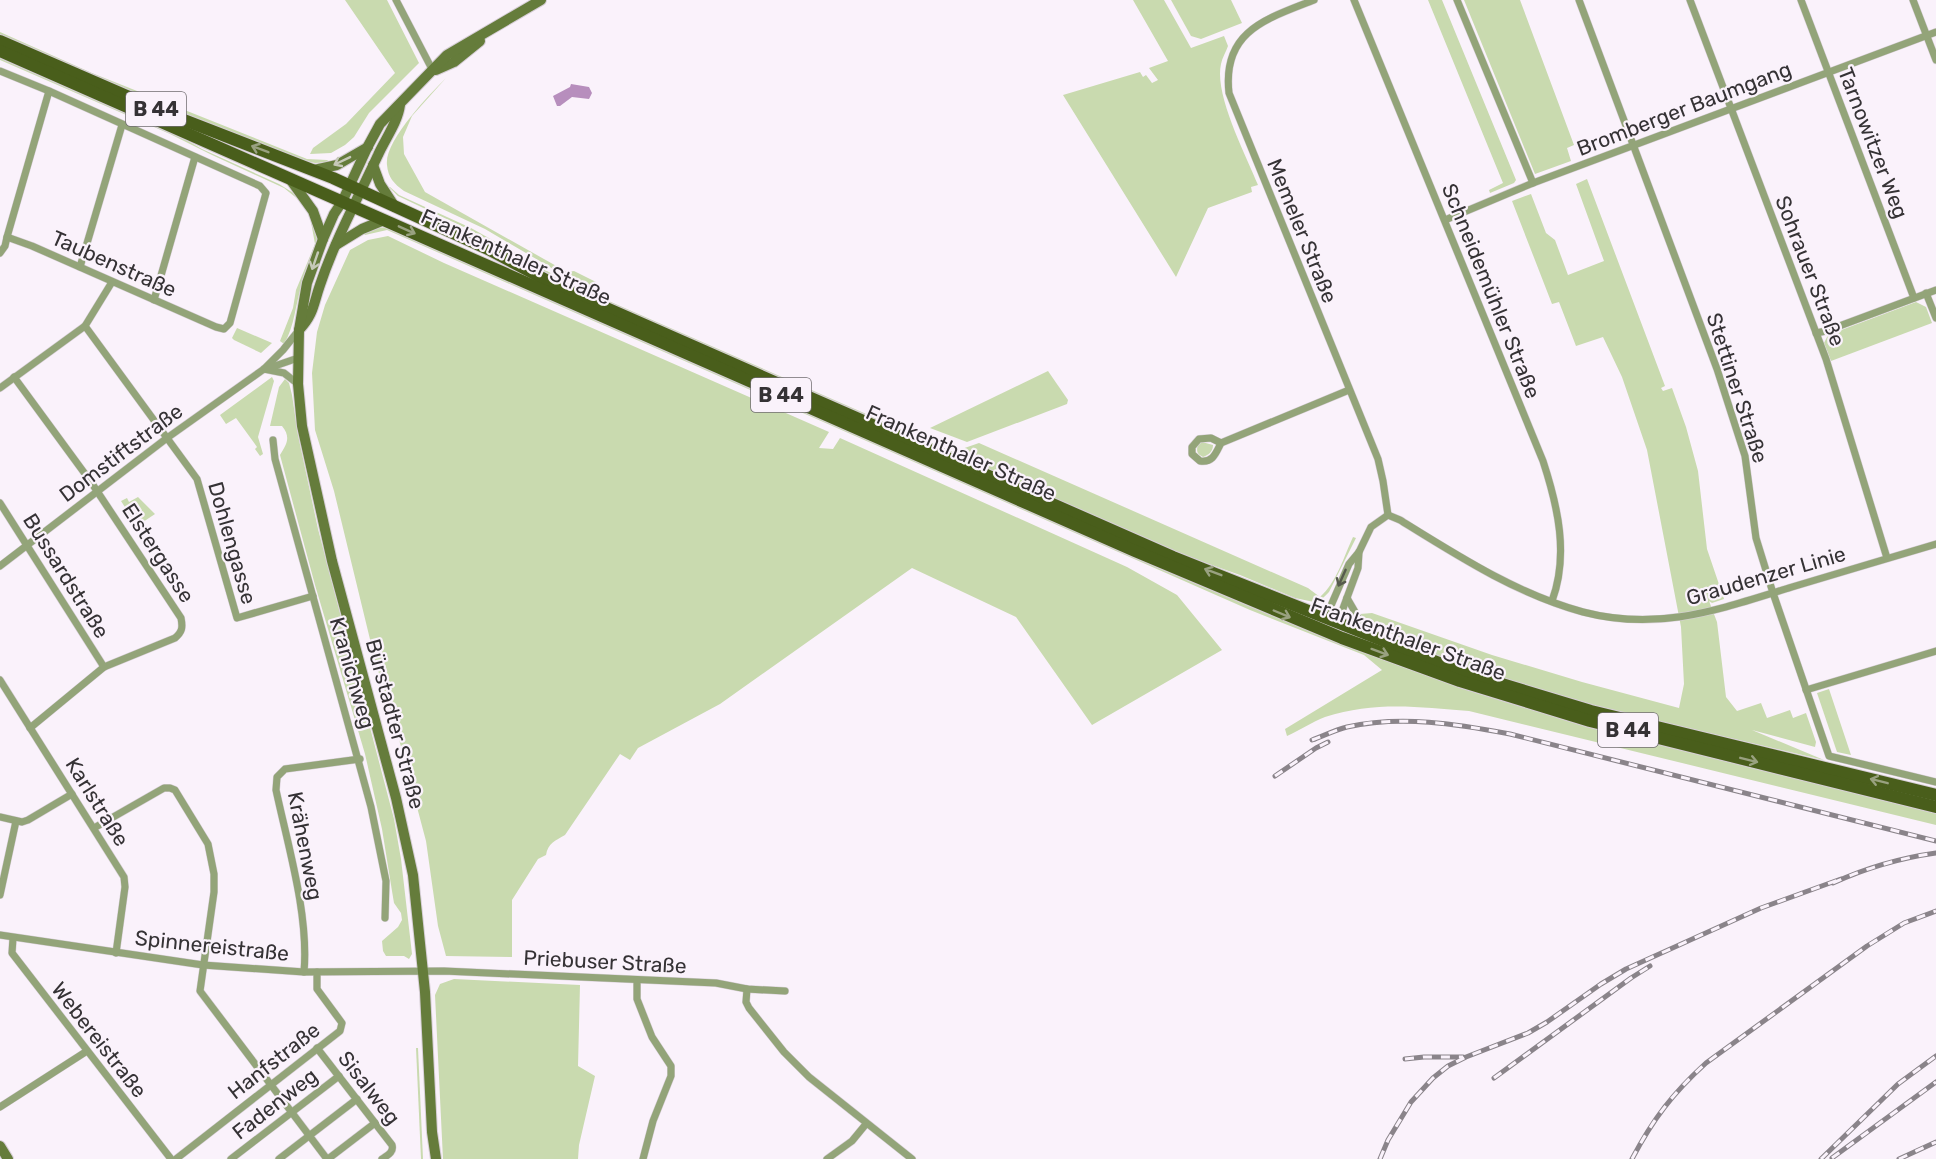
<svg xmlns="http://www.w3.org/2000/svg" width="1936" height="1159" font-family="Rubik,sans-serif">
  <style>
    .green { fill: #c9daaf }
    .water { fill: #b78ebd }
    .lines { fill: none; stroke-linecap: round; stroke-linejoin: round }
    .street-casing { stroke: #d7cfd7; stroke-width: 8 }
    .secondary-casing { stroke: #d7cfd7; stroke-width: 12 }
    .primary-casing { stroke: #d7cfd7; stroke-width: 14 }
    .street { stroke: #93a479; stroke-width: 7 }
    .secondary { stroke: #657c3b; stroke-width: 10 }
    .primary { stroke: #495e1b; stroke-width: 12 }
    .rail-casing { stroke: #8a848a; stroke-width: 5 }
    .rail { stroke: #faf2fb; stroke-width: 3; stroke-dasharray: 9; stroke-linecap: butt }
    .oneway { stroke: #99a180 }
    .oneway2 { stroke: #c6c9b8 }
    .oneway3 { stroke: #565a4d }
    .labels { text-anchor: middle; stroke-width: 4.5; stroke-linejoin: round; paint-order: stroke }
    .shield { fill: #faf2fb; stroke: #706c70; stroke-width: 1.5 }
    .shield-label { font-size: 20px; font-weight: bold; fill: #353235 }
    .street-label { font-size: 21px; fill: #353235; stroke: #faf2fb }
  </style>
  <rect width="100%" height="100%" fill="#faf2fb"/>
  <g class="green">
    <polygon points="345,0 387,0 419,63 369,113 354,137 345,145 331,153 310,154 313,148 346,124 395,73"/>
    <path d="M1133,0H1164L1191,48L1224,36L1228,46C1226,52 1222,58 1221,64C1214,95 1246,155 1258,185L1251,187L1252,192L1208,208L1176,277L1063,95L1140,72L1143,77L1146,75L1152,83L1158,80L1149,68L1168,61Z"/>
    <polygon points="1171,0 1231,0 1242,23 1201,39 1191,36"/>
    <polygon points="1428,0 1442,0 1516,180 1514,183 1490,193 1489,190 1503,183"/>
    <polygon points="1464,0 1520,0 1574,145 1567,148 1571,161 1535,174"/>
    <polygon points="0,32 92,73 307,159 327,160 330,162 315,163 306,161 180,114 0,35"/>
    <polygon points="0,57 172,132 202,149 279,184 295,194 299,200 284,188 212,155 170,134 0,60"/>
    <path d="M446,78L412,116L403,137L404,154L425,192L567,272L574,271L596,282L597,286L593,287L555,270L485,229L404,191C394,184 388,177 387,165C384,141 430,94 446,78Z"/>
    <polygon points="1587,179 1665,386 1661,388 1663,391 1672,388 1686,427 1698,471 1707,549 1724,599 1712,603 1709,601 1717,622 1726,697 1737,711 1761,703 1767,718 1790,710 1793,718 1806,713 1816,742 1815,747 1752,730 1824,760 1593,706 1504,680 1449,661 1369,623 1360,614 1372,613 1492,655 1582,682 1679,708 1684,684 1681,627 1647,450 1622,377 1603,337 1576,346 1559,302 1552,304 1512,201 1531,194 1546,233 1555,240 1568,275 1604,261 1576,184"/>
    <path d="M389,187H390L399,195L471,228L570,284L953,452L979,443L1308,588L1320,597C1337,582 1344,556 1353,537L1356,538L1329,592L1322,599L1314,602L1295,598L1240,575L1175,552L578,290L470,230L398,196Z"/>
    <path d="M312,218C315,226 319,236 317,245C315,259 306,272 302,285C295,304 295,326 284,344L280,341L293,308L296,290L315,244L311,222Z"/>
    <path d="M389,227L1263,611C1331,640 1400,668 1471,690C1624,738 1780,774 1936,813V825L1469,711C1418,707 1375,701 1325,717C1312,722 1300,730 1287,736L1285,729L1382,670L1364,655L1250,610L387,230L365,235L364,233L376,228Z"/>
    <path d="M388,236L444,263L829,432L819,448L833,449L840,438L1127,567L1177,595L1222,650L1092,725L1016,617L912,568L720,704L638,748L630,760L620,754L565,835C555,841 548,843 546,855L538,859L512,900V957L446,956L438,926L426,841L396,728L376,664L334,491L315,430L312,373L317,332L325,305L350,250L368,240Z"/>
    <polygon points="1916,302 1926,307 1932,323 1831,361 1824,343 1828,335"/>
    <polygon points="237,328 272,343 261,353 234,340 232,338"/>
    <polygon points="1048,371 1068,400 1067,404 967,442 930,428"/>
    <polygon points="272,377 274,381 258,437 263,454 260,456 255,449 257,447 236,418 226,424 220,415"/>
    <path d="M285,379L289,383L292,395L298,435L318,529L394,819L401,859L412,954L409,959L404,956H386L383,951L382,941L398,927L402,920L401,913L394,903L392,891L382,829L365,754L315,585L280,455C287,444 291,437 282,426H270L279,387Z"/>
    <path d="M1202,442L1213,445C1213,452 1208,455 1203,457C1197,454 1196,451 1198,445Z"/>
    <polygon points="138,497 155,514 137,526 121,501 127,498 129,502"/>
    <polygon points="1829,689 1851,755 1837,752 1817,693"/>
    <polygon points="454,979 580,985 578,1066 595,1076 579,1145 578,1159 443,1159 435,995 440,984"/>
    <polygon points="416,1048 418,1048 423,1159 421,1159"/>
  </g>
  <polygon class="water" points="571,84 589,87 592,93 589,99 572,97 560,106 557,106 553,96 570,87"/>
  <g class="lines">
    <g class="street-casing">
      <g id="street">
        <polyline points="396,0 433,71"/>
        <path d="M1314,0C1266,19 1222,31 1229,93L1378,459L1383,481L1388,515"/>
        <path d="M1354,0L1543,461C1558,507 1569,555 1552,601"/>
        <polyline points="1457,0 1533,183"/>
        <polyline points="1579,0 1717,369 1745,456 1756,538 1773,593 1829,756 1936,782"/>
        <polyline points="1690,0 1826,359 1887,558"/>
        <polyline points="1801,0 1914,298"/>
        <polyline points="1913,0 1936,60"/>
        <polyline points="0,71 49,91 260,186 266,193 230,323 224,329 216,327 32,246 7,237 5,246 0,253"/>
        <polyline points="1445,220 1533,183 1936,32"/>
        <polyline points="7,237 49,91"/>
        <polyline points="80,267 122,125"/>
        <polyline points="1926,293 1936,318"/>
        <polyline points="154,300 195,157"/>
        <polyline points="85,326 197,479 237,618 313,596"/>
        <polyline points="1816,333 1826,331 1936,290"/>
        <polyline points="264,369 284,373 298,384"/>
        <polyline points="266,369 298,358"/>
        <path d="M14,377L91,482L181,618C183,628 182,632 175,638L104,667L30,728"/>
        <polyline points="0,388 85,326 112,282"/>
        <polyline points="273,440 275,459 371,807 386,881 385,918"/>
        <path d="M1221,443L1211,438L1199,439L1192,447V454L1200,461C1213,463 1216,453 1221,443L1349,390"/>
        <polyline points="0,503 104,667"/>
        <polyline points="0,566 167,438 264,369 283,350 299,330"/>
        <polyline points="1347,598 1366,631"/>
        <path d="M1326,617L1349,564L1359,552L1371,527L1388,515L1400,520C1458,556 1517,594 1583,612C1660,632 1720,609 1792,587C1840,573 1888,558 1936,544"/>
        <polyline points="1338,622 1358,568 1359,552"/>
        <polyline points="0,680 124,877 125,887 116,953"/>
        <polyline points="1806,690 1936,651"/>
        <polyline points="0,817 22,822 28,820 72,794"/>
        <polyline points="94,828 164,788 170,788 175,790 208,844 214,874 214,892 200,991 327,1159"/>
        <polyline points="0,895 16,821"/>
        <polyline points="0,935 203,965 304,972 444,971 716,983 747,989 785,991"/>
        <polyline points="13,938 12,953 171,1159"/>
        <path d="M304,972C309,915 288,846 276,790L277,777L285,769L360,759"/>
        <polyline points="637,980 637,999 652,1037 671,1066 671,1076 653,1121 643,1159"/>
        <polyline points="747,989 746,1002 749,1008 784,1052 809,1077 912,1159"/>
        <path d="M317,1048L392,1145C394,1152 388,1155 382,1159"/>
        <polyline points="0,1107 87,1051"/>
        <polyline points="176,1159 340,1031 342,1023 317,989 317,972"/>
        <polyline points="231,1159 339,1076"/>
        <polyline points="279,1159 357,1099"/>
        <polyline points="328,1159 375,1123"/>
        <polyline points="827,1159 852,1141 866,1124"/>
      </g>
    </g>
    <g class="secondary-casing">
      <g id="secondary">
        <polyline points="436,70 454,62 480,41"/>
        <polyline points="373,165 380,184 395,207"/>
        <polyline points="314,170 337,165 368,147"/>
        <polyline points="290,179 313,211 323,239"/>
        <polyline points="336,245 362,229 384,220"/>
        <path d="M299,330C314,314 313,305 320,285C335,240 358,198 378,155C385,139 398,122 400,105"/>
        <polyline points="0,1146 8,1159"/>
        <polyline points="436,1159 432,1132 425,992 413,875 396,798 332,561 302,426 298,384 299,330 307,283 323,239 334,214 342,202 368,146 380,124 447,55 541,0"/>
      </g>
    </g>
    <g class="primary-casing">
      <g id="primary">
        <polyline points="0,41 166,113 333,178 488,249 563,289 1173,557 1462,672 1591,711 1936,795"/>
        <polyline points="0,51 1135,551 1342,638 1460,681 1590,721 1936,807"/>
      </g>
    </g>
    <use href="#street" class="street"/>
    <use href="#secondary" class="secondary"/>
    <use href="#primary" class="primary"/>
    <g class="rail-casing">
      <g id="rail">
        <path d="M1312,740C1323,736 1335,730 1347,727C1401,715 1457,724 1510,734L1936,841"/>
        <polyline points="1275,776 1316,748 1328,742"/>
        <path d="M1833,883C1866,868 1900,858 1936,853"/>
        <polyline points="1405,1059 1424,1057 1463,1057"/>
        <polyline points="1494,1078 1631,978 1650,966"/>
        <polyline points="1832,1158 1936,1082"/>
        <polyline points="1380,1159 1388,1140 1411,1102 1433,1078 1448,1066 1466,1057 1528,1033 1547,1022 1601,984 1626,969 1761,908 1841,879"/>
        <path d="M1632,1159C1653,1119 1673,1093 1706,1063L1867,946L1904,923L1936,911"/>
        <polyline points="1821,1159 1898,1084 1936,1056"/>
        <polyline points="1899,1159 1936,1142"/>
      </g>
    </g>
    <use href="#rail" class="rail"/>
  </g>
  <defs><path id="oneway-shaft" d="M-6 0H5M1.5-3L5.5 0L1.5 3" fill="none" stroke-width="1.6" stroke-linecap="round" stroke-linejoin="round" transform="scale(1.5)"/></defs>
  <g class="oneway">
    <use href="#oneway-shaft" transform="translate(260 149) rotate(-159)"/>
    <use href="#oneway-shaft" transform="translate(407 230) rotate(24)"/>
    <use href="#oneway-shaft" transform="translate(1213 572) rotate(-159)"/>
    <use href="#oneway-shaft" transform="translate(1282 614) rotate(23)"/>
    <use href="#oneway-shaft" transform="translate(1380 652) rotate(20)"/>
    <use href="#oneway-shaft" transform="translate(1749 760) rotate(14)"/>
    <use href="#oneway-shaft" transform="translate(1879 781) rotate(-166)"/>
  </g>
  <g class="oneway2">
    <use href="#oneway-shaft" transform="translate(342 161) rotate(154)"/>
    <use href="#oneway-shaft" transform="translate(315 261) rotate(109)"/>
  </g>
  <use class="oneway3" href="#oneway-shaft" transform="translate(1342 578) rotate(114)"/>
  <g class="labels">
    <g class="shield">
      <rect x="126" y="92" width="60" height="34" rx="4.5"/>
      <rect x="751" y="378" width="60" height="34" rx="4.5"/>
      <rect x="1598" y="713" width="60" height="34" rx="4.5"/>
    </g>
    <g class="shield-label">
      <text x="156" y="116">B 44</text>
      <text x="781" y="402">B 44</text>
      <text x="1628" y="737">B 44</text>
    </g>
    <g class="street-label">
      <text transform="translate(1684 109) rotate(-21)" y="7">Bromberger Baumgang</text>
      <text transform="translate(1873 143) rotate(69)" y="7">Tarnowitzer Weg</text>
      <text transform="translate(1302 231) rotate(68)" y="7">Memeler Straße</text>
      <text transform="translate(516 257) rotate(24)" y="7">Frankenthaler Straße</text>
      <text transform="translate(114 264) rotate(24)" y="7">Taubenstraße</text>
      <text transform="translate(1810 271) rotate(69)" y="7">Sohrauer Straße</text>
      <text transform="translate(1491 291) rotate(68)" y="7">Schneidemühler Straße</text>
      <text transform="translate(1737 388) rotate(72)" y="7">Stettiner Straße</text>
      <text transform="translate(121 453) rotate(-37)" y="7">Domstiftstraße</text>
      <text transform="translate(961 453) rotate(24)" y="7">Frankenthaler Straße</text>
      <text transform="translate(232 543) rotate(74)" y="7">Dohlengasse</text>
      <text transform="translate(158 553) rotate(57)" y="7">Elstergasse</text>
      <text transform="translate(66 576) rotate(58)" y="7">Bussardstraße</text>
      <text transform="translate(1766 576) rotate(-16)" y="7">Graudenzer Linie</text>
      <text transform="translate(1408 639) rotate(20)" y="7">Frankenthaler Straße</text>
      <text transform="translate(352 673) rotate(74)" y="7">Kranichweg</text>
      <text transform="translate(395 724) rotate(75)" y="7">Bürstadter Straße</text>
      <text transform="translate(97 802) rotate(58)" y="7">Karlstraße</text>
      <text transform="translate(305 846) rotate(79)" y="7">Krähenweg</text>
      <text transform="translate(212 946) rotate(6)" y="7">Spinnereistraße</text>
      <text transform="translate(605 962) rotate(3)" y="7">Priebuser Straße</text>
      <text transform="translate(99 1040) rotate(52)" y="7">Webereistraße</text>
      <text transform="translate(274 1061) rotate(-38)" y="7">Hanfstraße</text>
      <text transform="translate(369 1088) rotate(52)" y="7">Sisalweg</text>
      <text transform="translate(275 1104) rotate(-38)" y="7">Fadenweg</text>
    </g>
  </g>
</svg>
